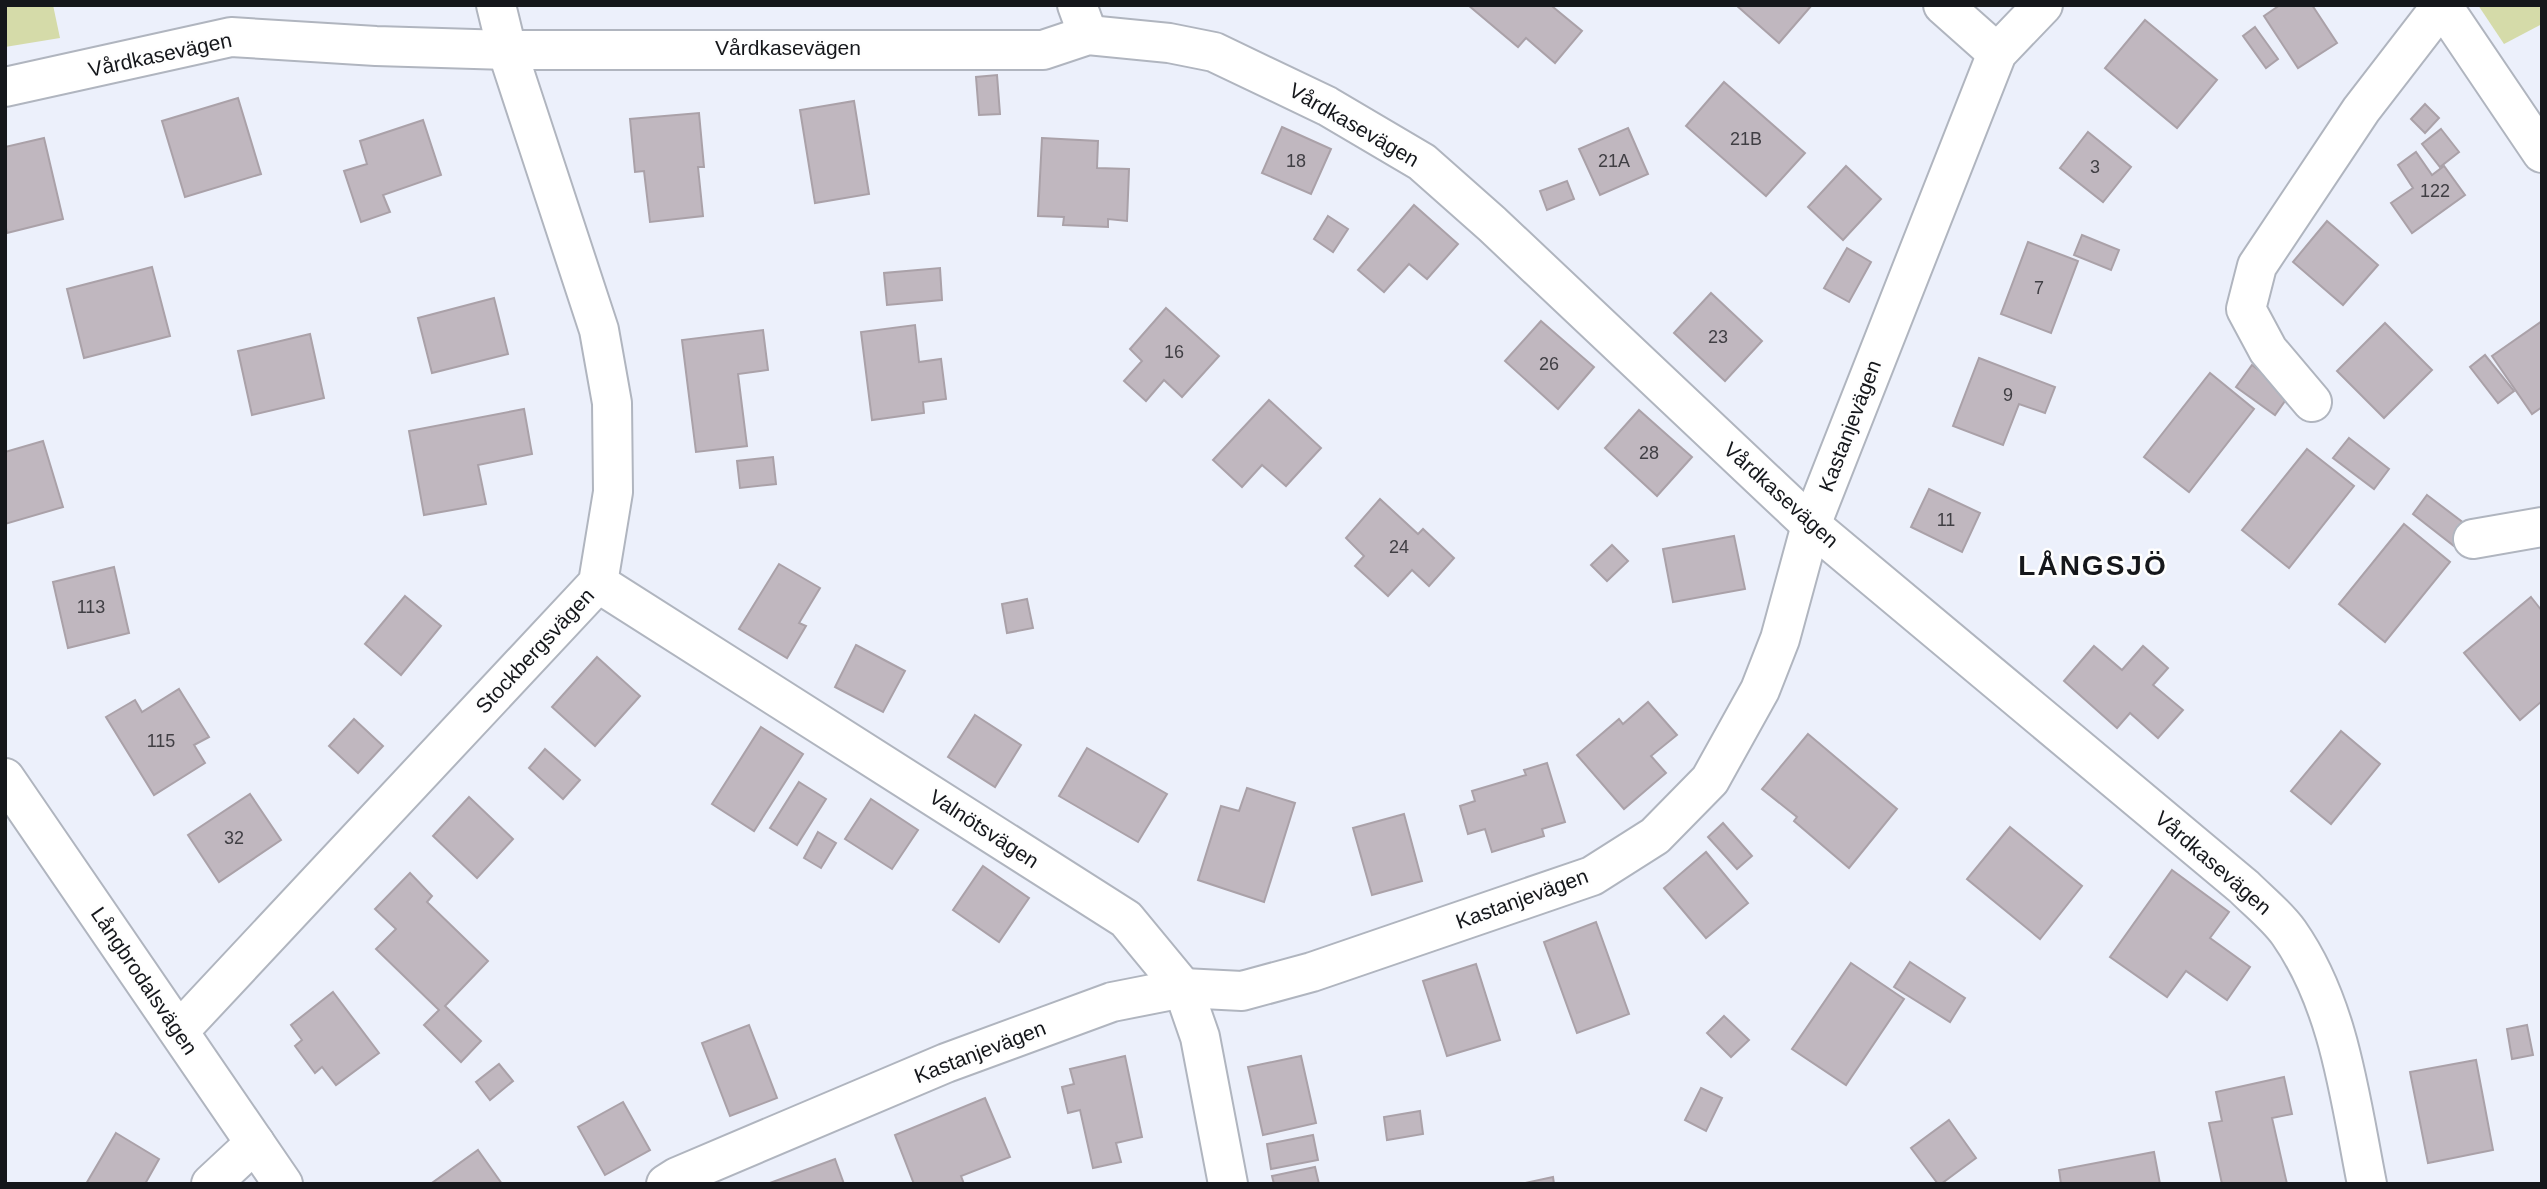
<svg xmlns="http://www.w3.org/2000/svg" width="2547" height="1189" font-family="Helvetica,sans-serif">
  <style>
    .green { fill: #d5dba9 }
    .building { fill: #c0b7bf; stroke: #aaa1a8; stroke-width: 2 }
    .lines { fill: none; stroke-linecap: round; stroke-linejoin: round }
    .minor-casing { stroke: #b0b5bf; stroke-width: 42 }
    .minor { stroke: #fff; stroke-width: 38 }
    .labels { text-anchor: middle; stroke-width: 5; stroke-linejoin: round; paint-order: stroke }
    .number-label { font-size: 18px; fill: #403f44 }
    .street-label { font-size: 21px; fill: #15171b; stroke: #fefefe }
    .district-label { font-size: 28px; font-weight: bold; letter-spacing: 2px; fill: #15171b; stroke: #fefefe }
  </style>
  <rect width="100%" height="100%" fill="#ecf0fb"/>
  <g class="green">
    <polygon points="5,5 53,5 60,38 5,47"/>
    <polygon points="2478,5 2542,5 2542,24 2504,44"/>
  </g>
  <g class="building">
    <polygon points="1468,5 1554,5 1553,7 1582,31 1555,63 1526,38 1518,47"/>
    <polygon points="1736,5 1812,5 1779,43"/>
    <polygon points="2280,5 2312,5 2337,43 2298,68 2264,16"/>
    <polygon points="2145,20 2217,80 2177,128 2105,68"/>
    <polygon points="2255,27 2278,59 2266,68 2243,36"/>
    <polygon points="997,75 1000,114 979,115 976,77"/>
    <polygon points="1724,82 1805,153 1766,196 1686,126"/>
    <polygon points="238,98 261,174 185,197 162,121"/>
    <polygon points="854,101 869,194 815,203 800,110"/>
    <polygon points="2425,104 2439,118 2425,133 2411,119"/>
    <polygon points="699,113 704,167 698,167 703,216 650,222 644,171 635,172 630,119"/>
    <polygon points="423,120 441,175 383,195 390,212 361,222 344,171 367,164 360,141"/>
    <polygon points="1282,127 1331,149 1311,194 1262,173"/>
    <polygon points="1628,128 1648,174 1600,195 1579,149"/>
    <polygon points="2441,129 2459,152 2440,167 2422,144"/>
    <polygon points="2088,132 2131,167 2103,202 2060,168"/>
    <polygon points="44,138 63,219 7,233 5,223 5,147"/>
    <polygon points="1042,138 1098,141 1097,168 1129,169 1127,221 1108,219 1108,227 1063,225 1064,217 1038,216"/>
    <polygon points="2416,152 2432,175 2444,166 2465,195 2412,233 2391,203 2413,188 2398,165"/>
    <polygon points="1846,166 1881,199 1843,240 1808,207"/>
    <polygon points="1567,181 1574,199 1547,210 1540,191"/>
    <polygon points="1414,205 1458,244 1427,279 1409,264 1384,292 1358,270"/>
    <polygon points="1328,216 1348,229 1333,252 1314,239"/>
    <polygon points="2327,221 2378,265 2343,305 2293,262"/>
    <polygon points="2082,235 2119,250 2111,270 2074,255"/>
    <polygon points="2028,242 2078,261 2051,333 2001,314"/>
    <polygon points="1847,248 1871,262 1849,302 1824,288"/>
    <polygon points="152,267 170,336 84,358 67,289"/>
    <polygon points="940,268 942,300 887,305 884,273"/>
    <polygon points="1711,293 1762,341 1725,381 1674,333"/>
    <polygon points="494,298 508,354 432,373 418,318"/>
    <polygon points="1166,308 1219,356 1182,397 1164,380 1146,401 1124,381 1142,361 1130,349"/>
    <polygon points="1541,321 1594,367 1558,409 1505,361"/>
    <polygon points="2542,321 2542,407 2532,414 2492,356"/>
    <polygon points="2385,323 2432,370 2384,418 2337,371"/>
    <polygon points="915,325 919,362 941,359 946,399 923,402 924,413 872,420 861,332"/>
    <polygon points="763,330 768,370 738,374 747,446 696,452 682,340"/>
    <polygon points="310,334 324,398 252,415 238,351"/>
    <polygon points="2485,355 2514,391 2498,403 2470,367"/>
    <polygon points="1979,358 2055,387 2045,413 2019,404 2003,445 1953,426"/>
    <polygon points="2252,365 2290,394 2275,415 2236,387"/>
    <polygon points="2210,373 2254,409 2189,492 2144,457"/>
    <polygon points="1269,400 1321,448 1286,486 1262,465 1242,487 1213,460"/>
    <polygon points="524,409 532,454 478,465 486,504 424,515 409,431"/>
    <polygon points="1639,410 1692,457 1657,496 1605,448"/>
    <polygon points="2349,438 2389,469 2374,489 2333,458"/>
    <polygon points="43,441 63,507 5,524 5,452"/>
    <polygon points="2307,449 2354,486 2289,568 2242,530"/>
    <polygon points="773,457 776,484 740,488 737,461"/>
    <polygon points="1929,489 1980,513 1962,552 1911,527"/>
    <polygon points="2427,495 2469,527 2454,546 2413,514"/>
    <polygon points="1380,499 1418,534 1423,529 1454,558 1429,586 1412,570 1388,596 1355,566 1364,556 1346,538"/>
    <polygon points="2404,524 2450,562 2385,642 2339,604"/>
    <polygon points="1734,536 1745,589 1673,602 1663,549"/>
    <polygon points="1612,545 1628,561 1607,581 1591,565"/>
    <polygon points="779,564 820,588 799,623 806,626 787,658 739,629"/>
    <polygon points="114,567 129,633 68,648 53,582"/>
    <polygon points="405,596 441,626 401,675 365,644"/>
    <polygon points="2531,597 2542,611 2542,701 2520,720 2464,653"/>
    <polygon points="1027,599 1033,628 1007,633 1002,604"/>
    <polygon points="856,645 905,671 883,712 835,687"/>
    <polygon points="2094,646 2122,670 2143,646 2168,668 2153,685 2183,710 2158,738 2130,713 2117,728 2064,681"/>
    <polygon points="597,657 640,696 595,746 552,707"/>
    <polygon points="179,689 209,737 194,745 205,763 154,795 106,717 135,700 142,712"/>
    <polygon points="1648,702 1677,735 1651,756 1666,773 1624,809 1577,755 1619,719 1623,724"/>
    <polygon points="975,715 1021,745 995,787 948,757"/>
    <polygon points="354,719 383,746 358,773 329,746"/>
    <polygon points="761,727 803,754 754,831 712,804"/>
    <polygon points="2341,731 2380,764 2331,824 2291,791"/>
    <polygon points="1808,734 1897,809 1849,868 1794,821 1797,817 1762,789"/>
    <polygon points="1087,748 1167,794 1138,842 1059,796"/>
    <polygon points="545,749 580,780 563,799 529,768"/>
    <polygon points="1547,763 1565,822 1542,829 1544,836 1492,852 1485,829 1468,834 1460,806 1475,801 1472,791 1526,775 1524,770"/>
    <polygon points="799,782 826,799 797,845 770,828"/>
    <polygon points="1247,788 1295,803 1264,902 1198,880 1221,806 1239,811"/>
    <polygon points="250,794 281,840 219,882 188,835"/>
    <polygon points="469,797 513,839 477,878 433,836"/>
    <polygon points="871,799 918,830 892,869 845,839"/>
    <polygon points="1404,814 1422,881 1372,895 1353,828"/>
    <polygon points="1723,823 1752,856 1737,869 1708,837"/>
    <polygon points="2010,827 2082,886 2040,939 1967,879"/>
    <polygon points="818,832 836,843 821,868 804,858"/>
    <polygon points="1706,852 1748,903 1706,938 1664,888"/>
    <polygon points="983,866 1029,898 999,942 953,910"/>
    <polygon points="2172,870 2229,912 2210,938 2250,967 2227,1000 2186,971 2167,997 2110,957"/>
    <polygon points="410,873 432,896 427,902 488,961 445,1006 481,1041 461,1062 424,1025 439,1010 376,949 396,929 375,909"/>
    <polygon points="1596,922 1629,1014 1577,1033 1544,942"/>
    <polygon points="1910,962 1965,998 1950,1022 1894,987"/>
    <polygon points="1851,963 1904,999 1846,1085 1792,1049"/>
    <polygon points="1476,964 1500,1040 1447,1056 1423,981"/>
    <polygon points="333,992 379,1053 336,1085 322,1067 315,1073 295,1046 302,1040 291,1025"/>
    <polygon points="1724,1016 1749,1040 1731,1057 1707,1033"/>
    <polygon points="749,1025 777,1098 730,1116 702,1043"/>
    <polygon points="2527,1025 2533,1055 2512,1059 2507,1029"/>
    <polygon points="1125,1056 1142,1137 1116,1143 1121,1162 1093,1168 1080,1110 1068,1113 1062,1087 1074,1084 1070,1069"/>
    <polygon points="1301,1056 1316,1123 1263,1135 1248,1067"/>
    <polygon points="2476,1060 2493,1150 2428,1163 2410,1072"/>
    <polygon points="499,1064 513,1081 490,1100 476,1082"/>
    <polygon points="2284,1077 2292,1114 2272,1118 2287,1184 2222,1184 2209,1123 2222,1121 2216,1092"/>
    <polygon points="1701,1088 1722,1098 1706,1131 1685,1120"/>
    <polygon points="985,1098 1010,1157 961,1176 964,1184 914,1184 895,1135"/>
    <polygon points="623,1102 650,1150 605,1175 578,1127"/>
    <polygon points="1420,1111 1423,1134 1387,1140 1384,1117"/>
    <polygon points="1949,1120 1976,1158 1941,1184 1938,1184 1911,1148"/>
    <polygon points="116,1133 159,1159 145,1184 86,1184"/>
    <polygon points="1313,1135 1318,1160 1271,1169 1267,1144"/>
    <polygon points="478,1150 502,1184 433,1184 432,1183"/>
    <polygon points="2154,1152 2160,1184 2061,1184 2059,1170"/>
    <polygon points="835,1159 844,1184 771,1184 770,1183"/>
    <polygon points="1315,1167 1319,1184 1274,1184 1272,1176"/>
    <polygon points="1553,1177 1554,1184 1521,1184"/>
  </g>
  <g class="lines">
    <g class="minor-casing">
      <g id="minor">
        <polyline points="1077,5 1088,35"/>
        <polyline points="1943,5 1997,53"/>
        <path d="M5,87L231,37L376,46L507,50H1043L1088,35L1169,43L1214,52L1327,106L1422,162L1492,224L1811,525L2244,887C2259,902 2277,916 2289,933C2340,1006 2350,1099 2367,1184"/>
        <polyline points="2312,402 2268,350 2246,309 2257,266 2361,110 2442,5 2542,153"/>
        <polyline points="2473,539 2542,527"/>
        <polyline points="598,583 1126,919 1183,988 1200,1037 1228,1184"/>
        <polyline points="5,778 283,1184"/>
        <polyline points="179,1031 598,583 613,492 612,403 599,330 507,50 496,5"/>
        <polyline points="211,1184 255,1143"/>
        <polyline points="666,1184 677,1177 946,1063 1112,1002 1183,988 1242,991 1312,972 1592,876 1655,836 1710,780 1760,690 1780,639 1811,525 1997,53 2043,5"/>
      </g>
    </g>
    <use href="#minor" class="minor"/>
  </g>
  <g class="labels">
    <g class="number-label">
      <text x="1746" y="145">21B</text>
      <text x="1296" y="167">18</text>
      <text x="1614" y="167">21A</text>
      <text x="2095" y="173">3</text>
      <text x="2435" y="197">122</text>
      <text x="2039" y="294">7</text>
      <text x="1718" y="343">23</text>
      <text x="1174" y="358">16</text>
      <text x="1549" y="370">26</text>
      <text x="2008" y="401">9</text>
      <text x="1649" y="459">28</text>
      <text x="1946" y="526">11</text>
      <text x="1399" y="553">24</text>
      <text x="91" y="613">113</text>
      <text x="161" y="747">115</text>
      <text x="234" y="844">32</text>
    </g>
    <g class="street-label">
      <text x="788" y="55">Vårdkasevägen</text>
      <text transform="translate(160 55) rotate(-12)" y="7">Vårdkasevägen</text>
      <text transform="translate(1354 125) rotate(30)" y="7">Vårdkasevägen</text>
      <text transform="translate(1850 426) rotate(-69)" y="7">Kastanjevägen</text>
      <text transform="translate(1781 495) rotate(42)" y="7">Vårdkasevägen</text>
      <text transform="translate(535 651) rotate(-47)" y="7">Stockbergsvägen</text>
      <text transform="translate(984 829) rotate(33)" y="7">Valnötsvägen</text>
      <text transform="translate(2213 863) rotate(41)" y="7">Vårdkasevägen</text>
      <text transform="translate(1522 899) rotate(-20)" y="7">Kastanjevägen</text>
      <text transform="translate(144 981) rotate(56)" y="7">Långbrodalsvägen</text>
      <text transform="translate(980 1052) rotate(-21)" y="7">Kastanjevägen</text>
    </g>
    <g class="district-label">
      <text x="2093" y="575">LÅNGSJÖ</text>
    </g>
  </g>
  <rect width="2547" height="1189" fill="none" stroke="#15171b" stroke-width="14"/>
</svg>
